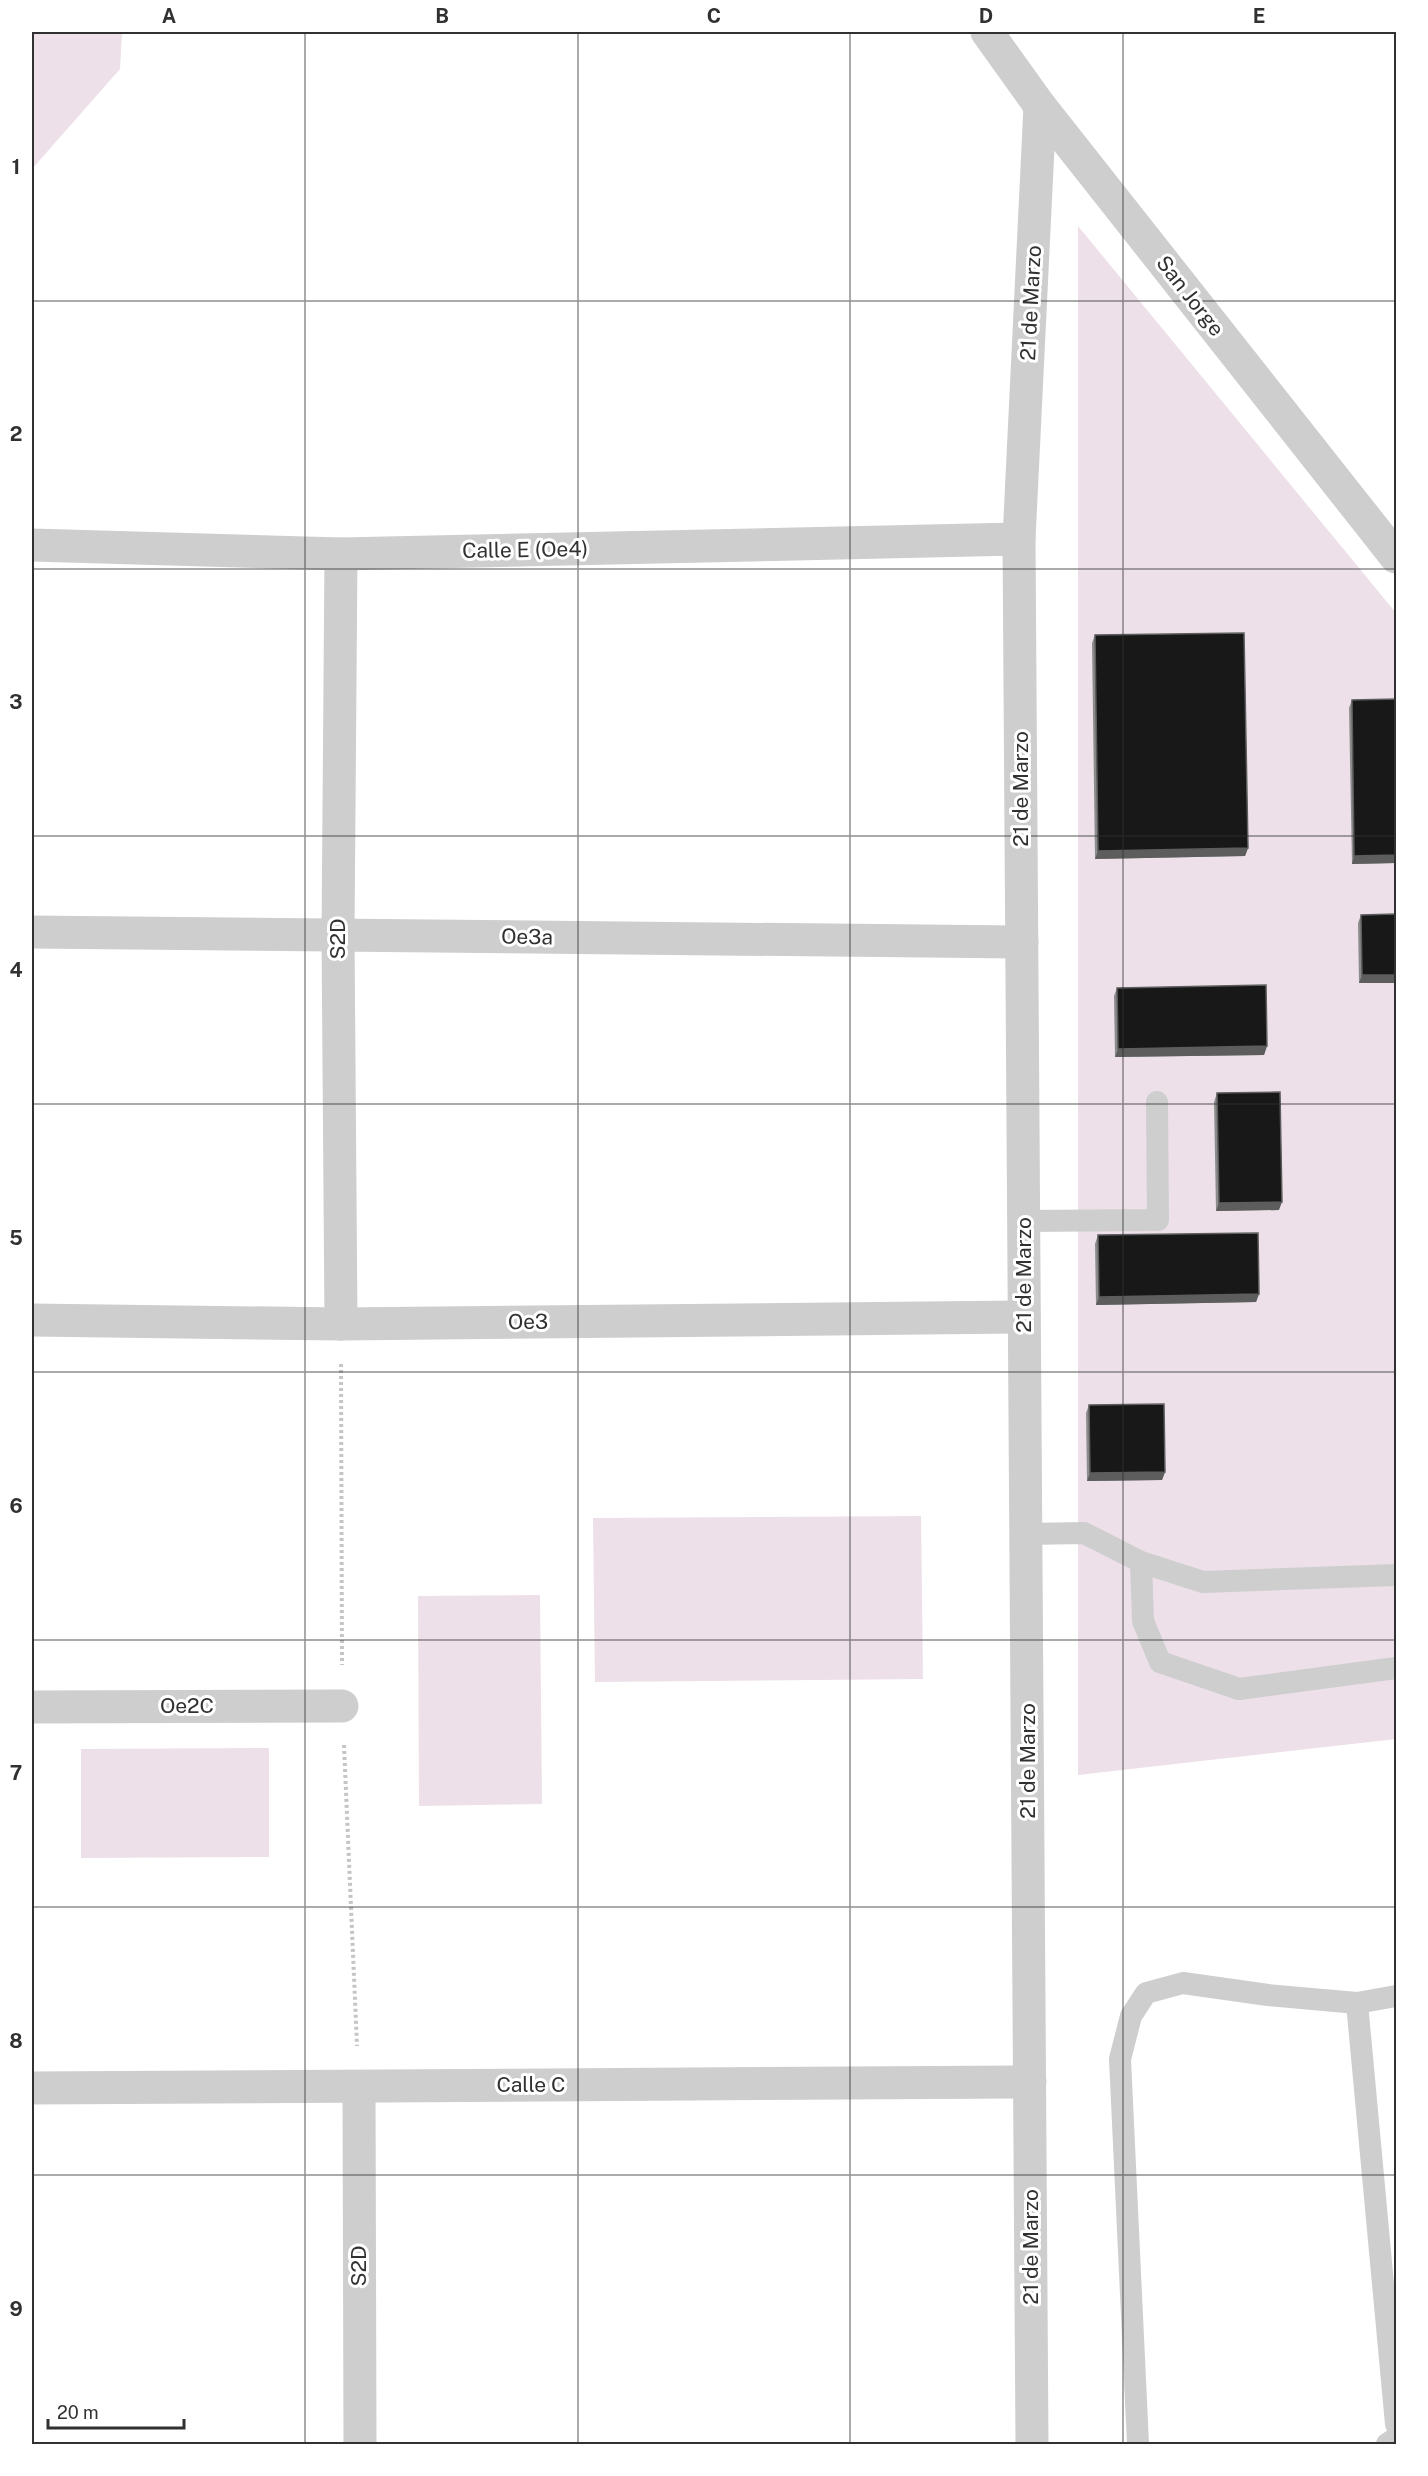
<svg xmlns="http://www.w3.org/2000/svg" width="1428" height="2476" font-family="'Public Sans',sans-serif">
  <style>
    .green { fill: #ede0e9 }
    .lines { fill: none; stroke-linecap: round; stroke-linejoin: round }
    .path { stroke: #c5c5c5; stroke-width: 4; stroke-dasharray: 3 3; stroke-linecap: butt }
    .service { stroke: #cecece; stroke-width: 22 }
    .minor { stroke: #cecece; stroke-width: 33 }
    .wall { fill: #8c8c8c }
    .shaded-wall { fill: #5d5d5d }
    .building { fill: #181818; stroke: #5d5d5d; stroke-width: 1.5 }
    .grid { fill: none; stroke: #313131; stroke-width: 1.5; stroke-opacity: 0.55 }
    .labels { text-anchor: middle; stroke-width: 6; stroke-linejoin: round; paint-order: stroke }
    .street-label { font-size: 21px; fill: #313131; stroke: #fff }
    .neatline { fill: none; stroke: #313131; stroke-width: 2 }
    .grid-label { font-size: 20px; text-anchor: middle; font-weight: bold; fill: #313131 }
  </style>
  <rect width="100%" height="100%" fill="#fff"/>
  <g class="green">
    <polygon points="32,32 122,32 120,69 32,169"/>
    <polygon points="1078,226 1396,613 1396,1739 1078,1775"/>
    <polygon points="921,1516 923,1679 595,1682 593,1518"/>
    <polygon points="540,1595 542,1804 419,1806 418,1596"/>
    <polygon points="269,1748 269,1857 81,1858 81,1749"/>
  </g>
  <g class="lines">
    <g class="path">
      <polyline points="341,1364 342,1665"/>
      <polyline points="344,1745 357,2046"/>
    </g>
    <g class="service">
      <polyline points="1024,1221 1158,1220 1157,1102"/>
      <polyline points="1026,1534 1084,1533 1141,1562 1203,1582 1396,1575"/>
      <polyline points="1141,1562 1143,1621 1160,1662 1239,1689 1396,1668"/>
      <polyline points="1396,1996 1357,2003 1396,2424"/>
      <polyline points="1138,2444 1120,2059 1131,2016 1146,1993 1183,1983 1268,1995 1357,2003"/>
      <polyline points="1387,2444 1396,2438"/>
    </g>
    <g class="minor">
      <polyline points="987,32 1040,106 1396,557"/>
      <polyline points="32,545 341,554 1019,539"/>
      <polyline points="341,554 338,935 341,1324"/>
      <polyline points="32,932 1022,942"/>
      <polyline points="32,1320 341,1324 1024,1317"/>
      <polyline points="32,1707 342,1706"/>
      <polyline points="359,2087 360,2444"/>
      <polyline points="32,2088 1030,2082"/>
      <polyline points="1032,2444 1019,539 1040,106"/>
    </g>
  </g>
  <g class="wall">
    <polygon points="1095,635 1248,848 1245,856 1095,859 1092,643"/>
    <polygon points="1352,700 1396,863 1352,864 1349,708"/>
    <polygon points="1396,914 1396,983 1359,983 1358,923 1361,915"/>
    <polygon points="1117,988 1267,1046 1264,1055 1115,1057 1114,996"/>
    <polygon points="1217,1093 1279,1210 1216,1211 1214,1102"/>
    <polygon points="1098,1235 1259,1294 1256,1302 1096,1305 1095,1244"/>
    <polygon points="1089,1405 1165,1472 1162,1480 1087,1481 1086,1413"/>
  </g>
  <g class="shaded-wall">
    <polygon points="1248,848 1245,856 1095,859 1098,851"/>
    <polygon points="1396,855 1396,863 1352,864 1354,856"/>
    <polygon points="1362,975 1396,975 1396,983 1359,983"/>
    <polygon points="1267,1046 1264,1055 1115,1057 1118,1049"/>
    <polygon points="1282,1202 1279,1210 1216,1211 1219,1203"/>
    <polygon points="1259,1294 1256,1302 1096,1305 1099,1297"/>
    <polygon points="1165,1472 1162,1480 1087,1481 1090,1473"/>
  </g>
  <g class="building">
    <polygon points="1244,633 1248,848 1098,851 1095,635"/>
    <polygon points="1396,699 1396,855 1354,856 1352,700"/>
    <polygon points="1396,914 1396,975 1362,975 1361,915"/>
    <polygon points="1266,985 1267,1046 1118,1049 1117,988"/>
    <polygon points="1280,1092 1282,1202 1219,1203 1217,1093"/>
    <polygon points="1258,1233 1259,1294 1099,1297 1098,1235"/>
    <polygon points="1164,1404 1165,1472 1090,1473 1089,1405"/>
  </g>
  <path class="grid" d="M305,32V2444M578,32V2444M850,32V2444M1123,32V2444M32,301H1396M32,569H1396M32,836H1396M32,1104H1396M32,1372H1396M32,1640H1396M32,1907H1396M32,2175H1396"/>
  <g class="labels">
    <g class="street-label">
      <text transform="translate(1190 296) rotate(52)" y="7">San Jorge</text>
      <text transform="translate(1031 303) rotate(-87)" y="7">21 de Marzo</text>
      <text transform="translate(525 550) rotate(-1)" y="7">Calle E (Oe4)</text>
      <text transform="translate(1021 789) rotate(-90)" y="7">21 de Marzo</text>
      <text transform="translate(527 937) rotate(1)" y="7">Oe3a</text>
      <text transform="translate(338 939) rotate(-90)" y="7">S2D</text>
      <text transform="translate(1024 1275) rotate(-90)" y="7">21 de Marzo</text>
      <text transform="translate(528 1322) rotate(-1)" y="7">Oe3</text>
      <text x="187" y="1713">Oe2C</text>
      <text transform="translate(1028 1761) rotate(-90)" y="7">21 de Marzo</text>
      <text x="531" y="2092">Calle C</text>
      <text transform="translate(1031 2247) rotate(-90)" y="7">21 de Marzo</text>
      <text transform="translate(359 2266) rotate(-90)" y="7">S2D</text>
    </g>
  </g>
  <rect width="1428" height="2476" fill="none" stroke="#ffffff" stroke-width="66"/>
  <path d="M48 2419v9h136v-9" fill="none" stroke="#313131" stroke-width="3"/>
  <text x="57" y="2419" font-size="18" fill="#313131" stroke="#ffffff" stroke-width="4.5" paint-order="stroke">20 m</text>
  <rect x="33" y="33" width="1362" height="2410" class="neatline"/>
  <g class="grid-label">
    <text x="169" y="23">A</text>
    <text x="442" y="23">B</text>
    <text x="714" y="23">C</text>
    <text x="986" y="23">D</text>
    <text x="1259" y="23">E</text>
    <text x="16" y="174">1</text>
    <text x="16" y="441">2</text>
    <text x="16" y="709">3</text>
    <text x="16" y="977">4</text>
    <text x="16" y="1245">5</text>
    <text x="16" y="1513">6</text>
    <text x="16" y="1780">7</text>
    <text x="16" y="2048">8</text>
    <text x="16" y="2316">9</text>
  </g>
</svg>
